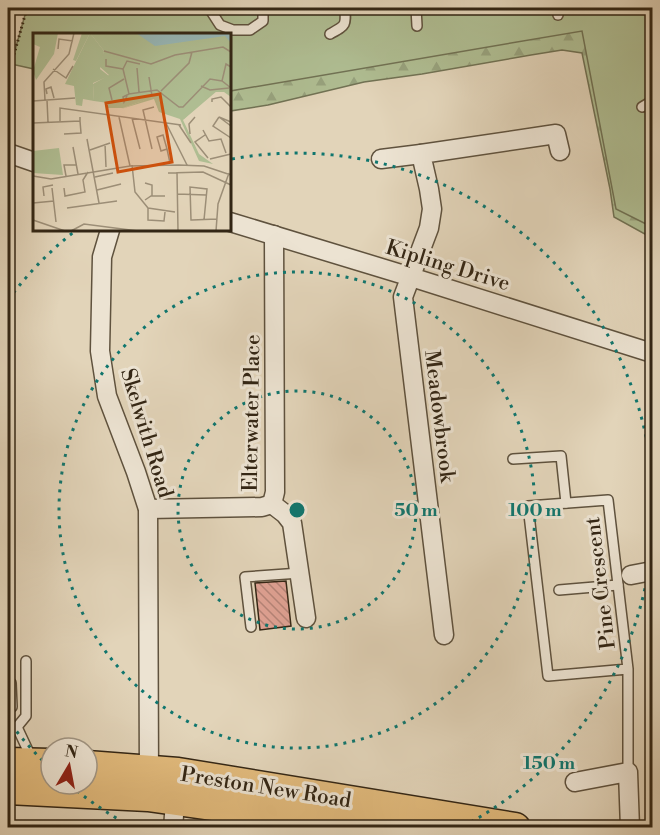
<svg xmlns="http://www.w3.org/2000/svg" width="660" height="835" font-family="'Libre Bodoni',serif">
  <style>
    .forest { fill: url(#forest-firs); stroke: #717254; stroke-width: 1.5 }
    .park { fill: #afbd92; stroke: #717254; stroke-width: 1.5 }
    .building { fill: url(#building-back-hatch); stroke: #332615; stroke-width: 1.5 }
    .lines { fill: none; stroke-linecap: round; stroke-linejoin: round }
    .service-casing { stroke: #5f523e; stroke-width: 12 }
    .minor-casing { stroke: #5f523e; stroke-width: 21 }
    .trunk-casing { stroke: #332615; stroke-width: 33 }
    .path { stroke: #332615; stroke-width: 3; stroke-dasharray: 1.5 3; stroke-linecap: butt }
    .service { stroke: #ece3d2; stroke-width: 9 }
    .minor { stroke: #ece3d2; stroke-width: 18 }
    .trunk { stroke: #e1ba7c; stroke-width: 30 }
    .ring { fill: none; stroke: #0f766e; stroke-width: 3; stroke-dasharray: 3 6 }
    .labels { text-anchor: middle; stroke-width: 6; stroke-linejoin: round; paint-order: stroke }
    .street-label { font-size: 21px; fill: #332615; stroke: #ece3d2 }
    .inset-road { fill: none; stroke: #9c8e77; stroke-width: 1.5 }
    .view { fill: #cd510d; fill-opacity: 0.15; stroke: #cd510d; stroke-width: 3 }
    .inset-edge { fill: none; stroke: #332615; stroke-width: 3 }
    .centre { fill: #0f766e; stroke: #ece3d2; stroke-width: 3 }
    .ring-label { font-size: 18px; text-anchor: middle; font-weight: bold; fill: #0f766e; stroke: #ece3d2; stroke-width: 6; stroke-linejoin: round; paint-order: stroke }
  </style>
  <defs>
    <pattern id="forest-firs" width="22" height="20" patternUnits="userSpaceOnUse" patternTransform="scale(1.5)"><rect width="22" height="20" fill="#afbd92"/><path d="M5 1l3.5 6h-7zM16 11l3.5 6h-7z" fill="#97a27d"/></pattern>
    <pattern id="building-back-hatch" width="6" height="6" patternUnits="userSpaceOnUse" patternTransform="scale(1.5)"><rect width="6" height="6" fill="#e0a294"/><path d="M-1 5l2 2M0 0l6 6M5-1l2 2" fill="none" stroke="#b68478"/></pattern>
  </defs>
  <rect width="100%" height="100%" fill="#e2d4b9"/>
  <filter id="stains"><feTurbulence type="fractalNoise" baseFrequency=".00333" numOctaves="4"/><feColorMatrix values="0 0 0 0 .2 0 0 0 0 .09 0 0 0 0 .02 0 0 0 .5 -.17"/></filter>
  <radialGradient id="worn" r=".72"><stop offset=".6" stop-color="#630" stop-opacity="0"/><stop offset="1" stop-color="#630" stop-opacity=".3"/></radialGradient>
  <polygon class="forest" points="589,21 652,207 652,238 614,217 610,189 582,53 562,50 531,55 422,74 364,82 268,105 230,111 230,82"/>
  <polygon class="park" points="27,8 652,8 652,227 616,209 582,31 230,91 230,34 34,34 34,69 11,64"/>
  <polygon class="building" points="286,581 291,626 260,630 255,583"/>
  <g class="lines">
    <g class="service-casing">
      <g id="service">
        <polyline points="209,8 220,25 233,30 250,30 263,21 263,8"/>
        <polyline points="416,8 417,26"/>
        <polyline points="558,15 558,8"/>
        <path d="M330,34C346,25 346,26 345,8"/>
        <polyline points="642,107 652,101"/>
        <polyline points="513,459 561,456 566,503"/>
        <polyline points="559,590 618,585"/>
        <polyline points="251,627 245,577 300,573"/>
        <polyline points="628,669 548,676 528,506 608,500 628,669 628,772"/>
        <polyline points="8,683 11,683 12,707 9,707"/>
        <polyline points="17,727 26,716 26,661"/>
        <polyline points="17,727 31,757"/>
      </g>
    </g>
    <g class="minor-casing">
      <g id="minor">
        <polyline points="8,153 34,162"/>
        <polyline points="381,159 421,154"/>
        <polyline points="230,222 411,277 652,353"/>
        <polyline points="110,230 102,257 100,351 107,396 136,472 148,509 149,780"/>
        <polyline points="272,504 275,492 274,235"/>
        <polyline points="272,504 285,514 292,523 306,618"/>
        <polyline points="148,509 262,507 272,504"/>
        <polyline points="631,575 652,571"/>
        <polyline points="444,635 403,297 429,228 432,209 429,189 421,154 556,134 560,151"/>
        <polyline points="575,782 628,772 630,828"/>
        <polyline points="173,828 176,790"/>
      </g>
    </g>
    <g class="trunk-casing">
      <g id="trunk">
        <polyline points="8,763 51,764"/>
        <polyline points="87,766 178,773 515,828"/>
        <polyline points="8,789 148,796 376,828"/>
      </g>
    </g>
    <polyline class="path" points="8,76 27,8"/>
    <use href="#service" class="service"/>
    <use href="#minor" class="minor"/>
    <use href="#trunk" class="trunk"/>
  </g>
  <g class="ring">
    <circle cx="297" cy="510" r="119"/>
    <circle cx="297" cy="510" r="238"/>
    <path d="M652 544A357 357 0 0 1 462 827M132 827A357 357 0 0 1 70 785M49 767A357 357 0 0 1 8 720M8 300A357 357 0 0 1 75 231M232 159A357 357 0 0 1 652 476"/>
  </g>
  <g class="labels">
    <g class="street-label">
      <text transform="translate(448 265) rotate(17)" y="7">Kipling Drive</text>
      <text transform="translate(251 413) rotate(-89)" y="7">Elterwater Place</text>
      <text transform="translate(440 416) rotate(83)" y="7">Meadowbrook</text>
      <text transform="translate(147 433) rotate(73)" y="7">Skelwith Road</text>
      <text transform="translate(600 583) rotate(-97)" y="7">Pine Crescent</text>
      <text transform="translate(266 787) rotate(9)" y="7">Preston New Road</text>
    </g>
  </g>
  <g transform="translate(33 33)">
    <rect width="198" height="198" fill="#e2d4b9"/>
    <path d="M57,0L71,18L67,36L76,43L60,50L61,68L50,66L49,73L43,72L41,53L32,51Z" fill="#afbd92"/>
    <path d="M184,58L150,87L166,121L180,131L166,128L147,86L126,79L121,66L88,76L122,63Z" fill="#afbd92"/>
    <path d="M26,115L30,142L0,140V118Z" fill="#afbd92"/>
    <path d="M0,0H25L21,21L3,47L0,38L7,14L0,11ZM49,0H198V64L191,59H178L151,86L126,78L121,64L90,75H75V70L61,68L60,51L76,42L66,33L71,18L57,0L43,28L40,27Z" fill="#afbd92"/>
    <path d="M103,0H198V10L192,3L122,13Z" fill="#97b7b7"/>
    <path class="inset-road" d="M25,16L26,6L40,8M71,18L118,31L142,22L190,14L198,19M73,26V33L90,36M107,31L94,28L90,36L96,61L124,57L146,74H150L177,46L189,48L198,55M104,35L106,59M20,36L33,45L40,33M116,44L119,63M189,48L193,31L198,34M168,53L177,57L196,55M128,58L156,30L159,19M14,61L13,56L18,54L21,65M94,63L91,69L90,64L96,61M12,67L11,49L36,21L41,0M14,67L15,89M79,67L76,55L91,46M0,68L42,65M179,69V66L188,64L198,74M86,84L97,133M186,84L180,93L198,105M99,85L107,116M27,88V75L148,92M198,89L186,84L198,93M0,90L47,88V84M133,90L154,132M146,92L158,110M170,97L176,108L188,106L193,120M31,101L48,100L47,88M157,101L156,91L162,84M172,102L162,109L175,125M54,106L66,170M72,111L73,134M40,114L45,141M119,116L110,77L121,74M134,116L128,118L124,104L130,102L134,116L137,130M57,117L77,110M177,126L198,121M99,132L102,159L115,175M144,139L145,198M135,140L170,139L198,152M0,143L18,146L97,133L146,132L171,133L198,142M33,143L31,132H43M62,144L80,140M112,150L119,152V163M19,155L23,189M31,155L32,163L52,159L50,147L55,139M64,157L88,151M144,161L173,162M11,163L10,154L20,152M112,167L118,163H132M0,170L21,168M34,175L84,168M115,175V187L131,188L132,179M115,175L142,179M0,187L32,198M171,187L174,156L157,154L158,187H159L184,186M38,198L51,191L105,198M183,198L185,171L196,140"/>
    <path class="view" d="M127,61L139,129L85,139L73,70Z"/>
    <rect width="198" height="198" class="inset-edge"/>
  </g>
  <circle cx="297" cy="510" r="9" class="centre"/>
  <g class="ring-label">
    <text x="416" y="516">50 m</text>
    <text x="535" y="516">100 m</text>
    <text x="549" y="769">150 m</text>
  </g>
  <rect width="660" height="835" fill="none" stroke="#e2d4b9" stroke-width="30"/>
  <rect x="9" y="9" width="642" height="817" fill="none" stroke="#332615" stroke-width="3"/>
  <rect x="15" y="15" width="630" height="805" fill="none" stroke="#332615" stroke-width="1.5"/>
  <g transform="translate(69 766) rotate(10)"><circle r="28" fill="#ece3d2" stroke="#a29786" stroke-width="1.5"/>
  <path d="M0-4.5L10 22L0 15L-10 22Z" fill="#8f2418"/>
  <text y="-9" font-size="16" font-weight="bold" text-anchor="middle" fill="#332615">N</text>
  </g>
  <rect width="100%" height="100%" filter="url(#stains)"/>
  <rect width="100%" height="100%" fill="url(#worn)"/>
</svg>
